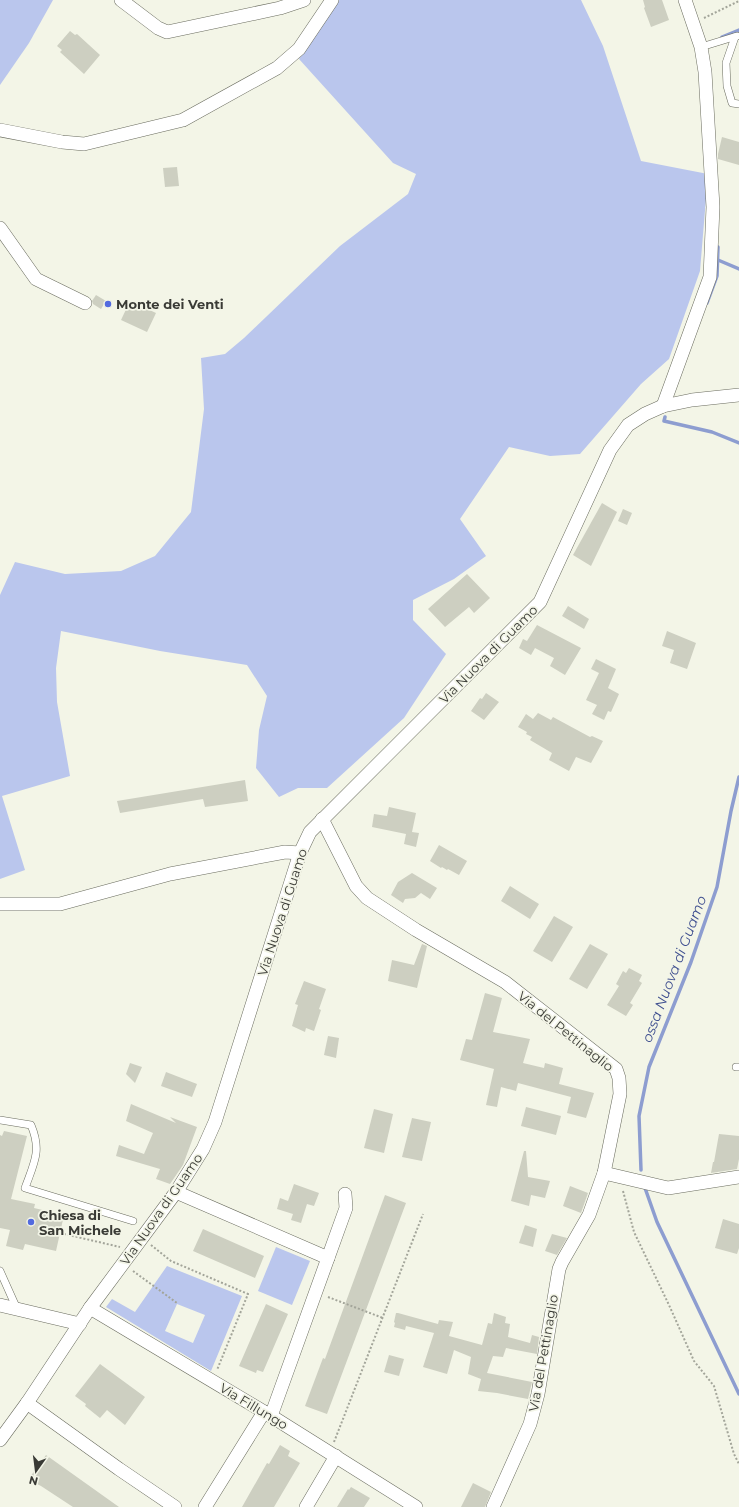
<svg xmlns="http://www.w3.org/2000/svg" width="739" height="1507" font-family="Montserrat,sans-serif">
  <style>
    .green { fill: #bac6ed; fill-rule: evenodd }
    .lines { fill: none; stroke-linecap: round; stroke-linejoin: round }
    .stream { stroke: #8d9dd0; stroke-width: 3.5 }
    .building { fill: #cdcfc1 }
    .lane-casing { stroke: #6a6c5f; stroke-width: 8 }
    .street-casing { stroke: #6a6c5f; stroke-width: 14 }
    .path { stroke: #a3a59a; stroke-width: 2; stroke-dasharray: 2 2; stroke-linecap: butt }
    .lane { stroke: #fff; stroke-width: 7 }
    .street { stroke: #fff; stroke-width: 13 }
    .poi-dot { fill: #526adf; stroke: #f3f5e7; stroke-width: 1.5 }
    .labels { text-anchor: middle; stroke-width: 3.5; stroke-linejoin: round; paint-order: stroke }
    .poi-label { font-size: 13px; font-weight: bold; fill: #393a35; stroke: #f3f5e7; text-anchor: start }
    .street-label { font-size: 13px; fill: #393a35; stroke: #f3f5e7 }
    .water-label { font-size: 14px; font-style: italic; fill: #405090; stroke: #f3f5e7 }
  </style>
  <rect width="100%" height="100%" fill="#f3f5e7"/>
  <g class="green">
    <polygon points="0,0 53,0 29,43 0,85"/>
    <polygon points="336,0 581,0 603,46 641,161 708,174 700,271 669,359 641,384 580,454 550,456 509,447 460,519 486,556 454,579 413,600 413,620 446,654 404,718 327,788 298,788 279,797 256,768 259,730 267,696 247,665 160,651 61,631 56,668 57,702 70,776 2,796 25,870 0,879 0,595 15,562 65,574 121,571 155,556 191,512 204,409 201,358 225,354 244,338 340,246 408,194 416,174 393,163 299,59"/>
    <polygon points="276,1247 310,1261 292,1305 258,1291"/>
    <path d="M167,1266L242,1296L211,1371L106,1307L112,1299L135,1312ZM177,1304L205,1315L193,1343L165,1331Z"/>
  </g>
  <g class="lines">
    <g class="stream">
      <polyline points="722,37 739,30"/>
      <polyline points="718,260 739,269"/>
      <polyline points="707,303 717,276 718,247"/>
      <polyline points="665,417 664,421 712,432 739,443"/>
      <polyline points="641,1170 639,1116 649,1067 691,962 717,887 731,811 739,777"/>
      <polyline points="645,1188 657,1222 739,1394"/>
    </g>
  </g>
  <g class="building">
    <polygon points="643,0 662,0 669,20 651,27 644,8 645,7"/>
    <polygon points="70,31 75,35 77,34 100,55 84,74 60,52 62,50 57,46"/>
    <polygon points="722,137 739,142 739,165 718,159 718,154"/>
    <polygon points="177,167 179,186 165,187 163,168"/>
    <polygon points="96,295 106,301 101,309 93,304 92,301"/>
    <polygon points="130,301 156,313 147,332 121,320"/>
    <polygon points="602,503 617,512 591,566 573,555"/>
    <polygon points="623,509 632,513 627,525 618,521"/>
    <polygon points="467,574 490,598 474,613 469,607 445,627 428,609"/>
    <polygon points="568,606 589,619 584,629 562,616"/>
    <polygon points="537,625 581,648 565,675 550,666 554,658 535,648 531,655 519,648 523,639 527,641"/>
    <polygon points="667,631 696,643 687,669 670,663 674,650 662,646"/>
    <polygon points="596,659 616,669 608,688 619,694 611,712 608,711 604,720 592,714 597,705 586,700 599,673 591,669"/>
    <polygon points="486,693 499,702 484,720 471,711 480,698 482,699"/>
    <polygon points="538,713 551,720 553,717 590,737 592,736 603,741 591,763 576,757 569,771 549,760 552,753 530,740 532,737 526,734 527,732 518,727 526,714 533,719"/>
    <polygon points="245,780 248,801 205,807 203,799 120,813 117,801"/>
    <polygon points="389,807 416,813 412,832 419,833 416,847 404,844 406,834 372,827 374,814 387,816"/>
    <polygon points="439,845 467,861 459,875 448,869 447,870 442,867 441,868 430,861"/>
    <polygon points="412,873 437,888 430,899 421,893 415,898 405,899 403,903 391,895 398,882"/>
    <polygon points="510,886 539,904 530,919 501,901"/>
    <polygon points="554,916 573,927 552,962 533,951"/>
    <polygon points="422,944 427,946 417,988 388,981 392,960 414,965"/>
    <polygon points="590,944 608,954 587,989 569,979"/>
    <polygon points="629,968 642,975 639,981 642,983 630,1003 633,1005 626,1016 607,1005 619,986 616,984 623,971 626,973"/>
    <polygon points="304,981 326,989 319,1009 321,1010 314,1031 306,1028 305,1032 292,1026 298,1005 295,1004"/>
    <polygon points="485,993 502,998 493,1032 530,1039 523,1063 544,1068 545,1063 563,1068 559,1084 594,1093 586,1118 567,1113 571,1097 518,1083 516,1091 501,1087 497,1107 486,1105 494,1069 460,1060 466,1039 472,1040"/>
    <polygon points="328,1036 339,1038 336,1058 324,1055"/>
    <polygon points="130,1063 142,1067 135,1083 126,1074"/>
    <polygon points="166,1072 197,1084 192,1097 161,1086"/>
    <polygon points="131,1104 176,1123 170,1117 197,1127 183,1165 170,1184 156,1179 160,1169 116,1156 119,1145 144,1154 153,1133 126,1121"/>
    <polygon points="526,1107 561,1116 556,1135 521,1126"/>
    <polygon points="374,1109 393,1114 384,1153 364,1148"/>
    <polygon points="412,1118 431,1122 422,1161 402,1157"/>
    <polygon points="4,1131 27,1136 11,1199 35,1204 34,1208 64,1215 56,1251 25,1244 23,1250 6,1246 10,1230 0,1228 0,1135 2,1136"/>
    <polygon points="719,1134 739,1136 739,1159 737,1169 711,1173 713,1162 714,1162"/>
    <polygon points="524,1151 526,1151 528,1177 550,1181 545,1198 531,1195 529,1206 511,1201"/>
    <polygon points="294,1184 319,1193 314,1206 307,1204 301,1223 291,1220 293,1214 277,1209 280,1198 288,1201"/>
    <polygon points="570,1186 588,1193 581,1213 563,1206"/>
    <polygon points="385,1195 406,1203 327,1414 305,1406 323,1358 325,1359"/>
    <polygon points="723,1219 739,1224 739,1248 737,1254 715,1248"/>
    <polygon points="525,1225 537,1229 533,1247 519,1243"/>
    <polygon points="203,1229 264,1256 255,1278 193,1251"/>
    <polygon points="552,1234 567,1238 557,1255 545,1251"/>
    <polygon points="266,1304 288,1314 263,1372 257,1370 256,1373 239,1366"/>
    <polygon points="396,1313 398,1313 438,1324 439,1320 453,1322 449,1336 482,1345 488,1323 492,1324 494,1313 506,1317 505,1323 510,1324 508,1337 530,1343 532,1335 539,1337 537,1354 506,1348 503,1357 493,1356 487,1373 532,1382 528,1399 497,1393 478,1391 481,1379 468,1374 471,1357 454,1350 447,1374 423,1367 434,1333 406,1326 405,1330 394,1327 395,1323 394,1322"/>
    <polygon points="389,1355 404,1359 399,1376 384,1372"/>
    <polygon points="100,1364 145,1397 125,1425 107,1410 100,1418 85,1406 86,1404 75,1396"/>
    <polygon points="280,1445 290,1451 288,1456 300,1463 274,1507 242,1507 267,1463 269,1464"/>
    <polygon points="46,1455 119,1507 73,1507 41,1486 37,1484 38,1482 30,1477"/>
    <polygon points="473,1483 491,1492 485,1507 461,1507"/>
    <polygon points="351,1487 370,1498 364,1507 337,1507 348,1489 349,1490"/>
  </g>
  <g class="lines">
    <g class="lane-casing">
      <g id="lane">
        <polyline points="735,37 726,63 727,86 732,103 739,104"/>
        <polyline points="701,47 737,36"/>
        <polyline points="736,1067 739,1067"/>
        <path d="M0,1120L31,1125C42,1151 34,1163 25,1188L133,1221"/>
        <polyline points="0,1271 17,1309"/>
      </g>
    </g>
    <g class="street-casing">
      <g id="street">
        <polyline points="121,0 158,28 167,32 280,8 304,0"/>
        <polyline points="0,130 62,142 84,144 183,120 277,68 299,49 332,0"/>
        <polyline points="0,228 36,279 85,303"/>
        <polyline points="663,406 710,277 713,207 705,72 701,47 685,0"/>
        <polyline points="322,819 356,886 367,898 416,930 505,982 616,1069 619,1078 620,1094 604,1173 589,1215 562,1262 559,1269 538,1394 530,1424 493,1507"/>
        <polyline points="0,904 60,904 170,874 285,852 300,853"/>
        <polyline points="604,1173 668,1188 739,1177"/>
        <polyline points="176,1192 328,1258"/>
        <polyline points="0,1305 80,1324"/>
        <polyline points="90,1308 271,1416 416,1507"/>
        <polyline points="27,1403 119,1469 175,1507"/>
        <polyline points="271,1416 346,1208 345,1194"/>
        <polyline points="0,1440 27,1403 90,1308 176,1192 203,1149 215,1122 300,853 310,832 540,602 610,450 628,425 645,414 663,406 692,400 739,395"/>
        <polyline points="205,1507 264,1412"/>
        <polyline points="306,1507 336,1456"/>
      </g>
    </g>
    <g class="path">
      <polyline points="704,18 739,1"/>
      <polyline points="623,1191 634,1232 669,1305 694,1361 714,1386 734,1454 739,1464"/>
      <polyline points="60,1233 120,1247"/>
      <polyline points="151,1245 171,1261 248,1294 217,1370"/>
      <polyline points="133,1271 177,1303"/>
      <polyline points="328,1297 383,1318"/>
      <polyline points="334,1442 423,1214"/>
    </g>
    <use href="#lane" class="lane"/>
    <use href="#street" class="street"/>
  </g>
  <g class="poi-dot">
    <circle cx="108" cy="304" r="4"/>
    <circle cx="31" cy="1222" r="4"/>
  </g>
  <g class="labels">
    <g class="poi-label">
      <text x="116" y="309">Monte dei Venti</text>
      <text x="39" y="1220">Chiesa di<tspan x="39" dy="15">San Michele</tspan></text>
    </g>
    <g class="street-label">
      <text transform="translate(488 654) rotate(-45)" y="5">Via Nuova di Guamo</text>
      <text transform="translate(282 912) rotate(-72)" y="5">Via Nuova di Guamo</text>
      <text transform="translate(566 1031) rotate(39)" y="5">Via del Pettinaglio</text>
      <text transform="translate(161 1209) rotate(-55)" y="5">Via Nuova di Guamo</text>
      <text transform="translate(543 1353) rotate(-80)" y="5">Via del Pettinaglio</text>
      <text transform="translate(254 1406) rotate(31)" y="5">Via Fillungo</text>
    </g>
    <g class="water-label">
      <text transform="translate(674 969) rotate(-69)" y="5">ossa Nuova di Guamo</text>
    </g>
  </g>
  <g transform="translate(36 1471) rotate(194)" stroke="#f3f5e7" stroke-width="3" paint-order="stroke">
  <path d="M0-3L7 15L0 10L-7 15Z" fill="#393a35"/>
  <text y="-6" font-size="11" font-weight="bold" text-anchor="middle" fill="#393a35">N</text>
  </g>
</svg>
